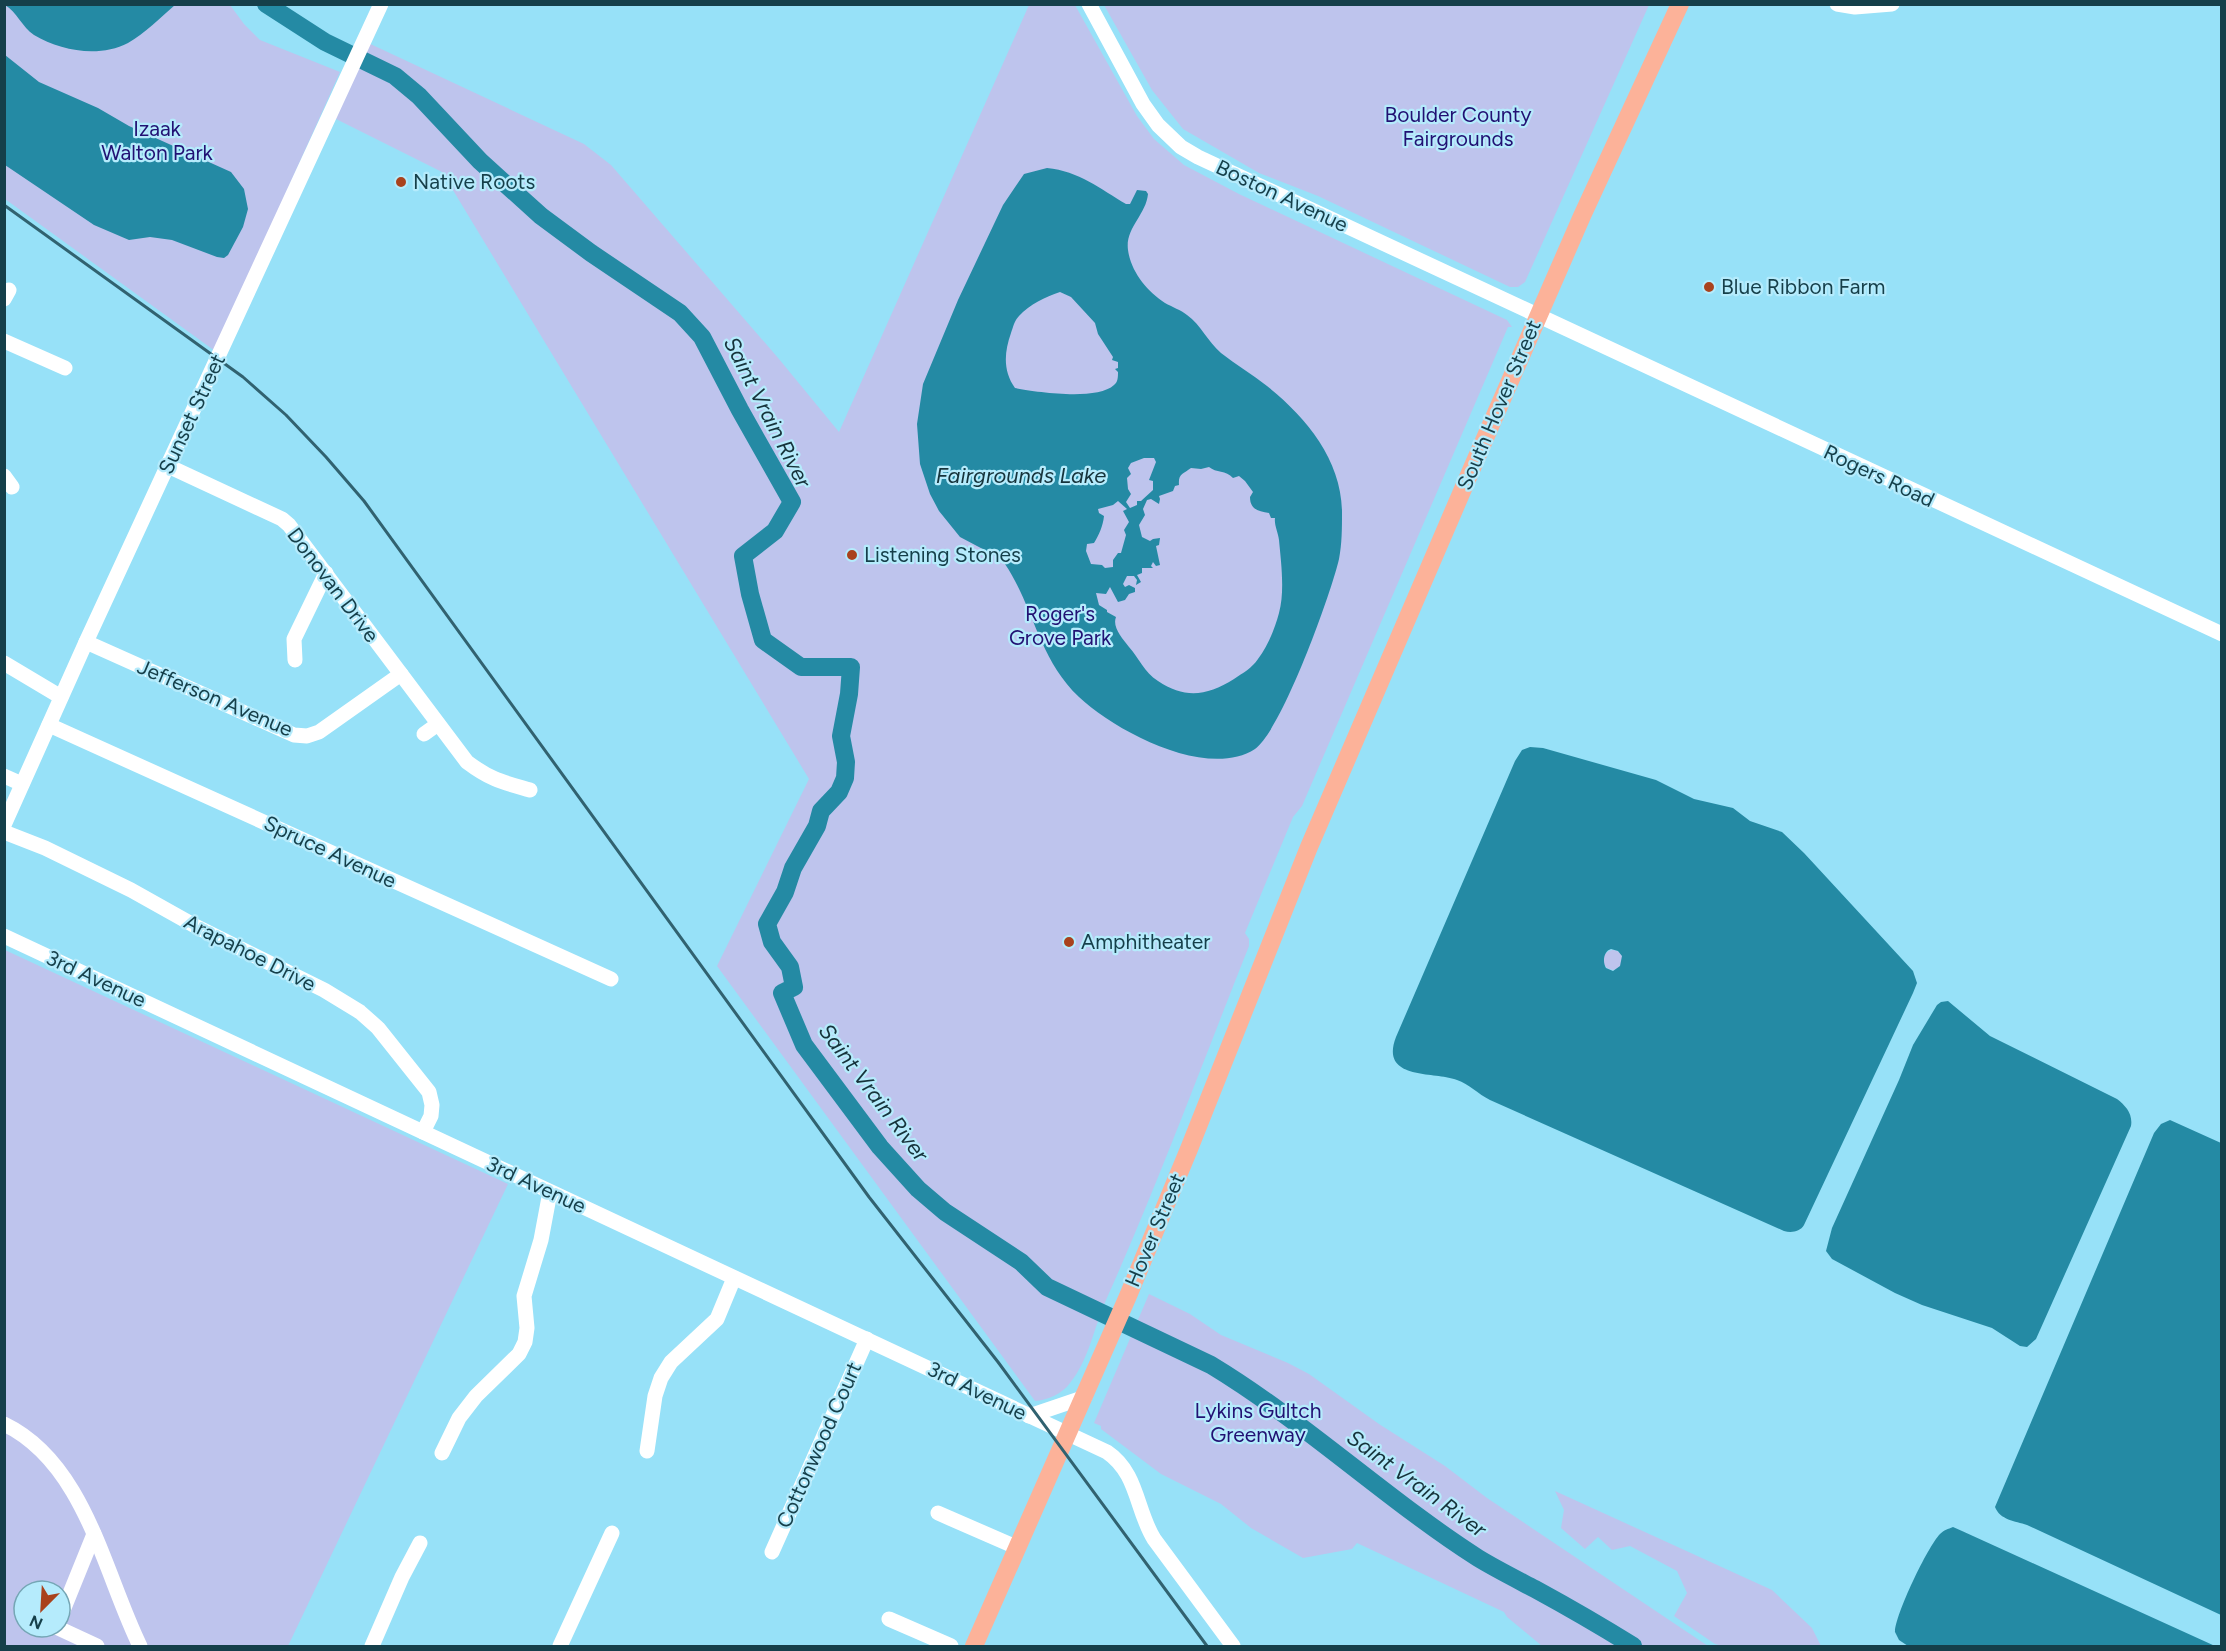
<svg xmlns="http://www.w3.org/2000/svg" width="2226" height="1651" font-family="Figtree,sans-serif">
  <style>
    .green { fill: #bec4ed; fill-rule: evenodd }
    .water { fill: #248aa4; fill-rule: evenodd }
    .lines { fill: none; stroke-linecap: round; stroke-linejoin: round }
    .river { stroke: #248aa4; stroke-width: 18 }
    .minor { stroke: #fff; stroke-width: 15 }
    .major { stroke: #fcb299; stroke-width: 18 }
    .rail { stroke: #316270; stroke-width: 3 }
    .poi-dot { fill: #a9421d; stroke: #b5ebfc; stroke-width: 2 }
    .labels { text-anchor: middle; stroke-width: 4.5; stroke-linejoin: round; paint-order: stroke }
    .park-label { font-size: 21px; fill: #221173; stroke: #b5ebfc }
    .poi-label { font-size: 21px; fill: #153f4a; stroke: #b5ebfc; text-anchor: start }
    .street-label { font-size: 21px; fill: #153f4a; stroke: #b5ebfc }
    .water-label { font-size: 22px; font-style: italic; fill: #16333b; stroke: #b5ebfc }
  </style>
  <rect width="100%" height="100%" fill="#97e1f8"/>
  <g class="green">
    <polygon points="5,5 230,5 244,24 260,40 340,72 215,351 5,199"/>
    <path d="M1029,5H1075L1137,116L1154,139L1184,165L1239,194L1507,320L1512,327H1508L1302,806L1293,817L1245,933L1249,939V946C1202,1064 1158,1184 1106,1300C1094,1327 1089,1360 1070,1383C1062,1394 1048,1400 1035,1401L717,966L809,779L442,172L330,116L364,41L584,144L611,165L779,359L839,432Z"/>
    <polygon points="1104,5 1649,5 1525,282 1518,287 1510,287 1318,196 1259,173 1183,129 1152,90"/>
    <circle cx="1613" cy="960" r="10"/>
    <path d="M5,950L508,1184L288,1646H5ZM24,1591H60V1627H24Z"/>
    <polygon points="1149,1294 1190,1314 1221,1335 1288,1363 1309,1374 1379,1424 1445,1466 1487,1498 1708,1646 1542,1646 1507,1617 1504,1612 1357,1543 1352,1549 1303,1558 1251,1528 1221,1504 1161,1474 1101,1429 1101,1426 1094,1423"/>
    <polygon points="1555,1491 1772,1590 1812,1628 1821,1646 1722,1646 1715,1644 1674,1616 1687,1593 1677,1571 1630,1546 1612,1550 1598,1537 1585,1549 1561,1528 1564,1510"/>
  </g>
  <g class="water">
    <path d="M5,5V4L175,5C161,17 144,34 128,43C99,58 61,51 34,35C22,27 17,12 5,5Z"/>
    <polygon points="5,55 39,82 98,108 129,126 231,172 244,189 248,209 243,227 228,255 224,258 217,257 172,240 150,237 129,240 94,225 5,165"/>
    <path d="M1047,168C1079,171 1100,189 1126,204H1130L1137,190L1146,191L1148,194C1146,215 1125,228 1128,250C1131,272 1147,291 1165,303C1172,307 1181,310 1187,315C1201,325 1208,342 1221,353C1236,365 1252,374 1267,386C1306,417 1342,460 1342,513C1342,528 1342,544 1339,559C1331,594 1282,730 1255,749C1207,780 1115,731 1079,697C1038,658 1034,607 1005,564L994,555L960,537L939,511L930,494L920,464L917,424L923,384L958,300L1003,205L1024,174ZM1060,292L1071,297L1095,323L1098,334L1113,357L1112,360L1118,362V368L1115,369L1118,372C1118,377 1118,382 1114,385C1097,401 1036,392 1015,388C1003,371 1004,353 1011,333C1013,328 1014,321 1019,316C1030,304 1045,297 1060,292ZM1144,458H1154L1156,462L1149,480L1153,481V490L1141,501H1137V505L1130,508L1126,502L1131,494L1128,489L1127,478L1131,474L1128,468L1131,463ZM1191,468L1201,469L1209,467C1216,473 1226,470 1233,478L1239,476L1245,481L1253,492L1250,497C1250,510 1259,511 1269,513L1271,518H1275C1274,525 1278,532 1279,540C1281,562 1285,591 1279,613C1275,628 1268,646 1258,659C1252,668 1243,673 1234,679C1207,696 1185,699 1158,681C1144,672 1139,658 1129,647C1122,638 1112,627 1116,617L1107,612V610L1099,605L1096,593L1106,594L1110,587L1118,602L1125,600L1129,594L1135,592V588L1129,585L1125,587L1123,584L1127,576H1134L1137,580L1136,585L1141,582L1137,575L1142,573V568H1153L1151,566L1153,562L1156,566L1160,565L1156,546L1159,545L1160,538L1153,539L1150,541L1142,537L1139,525L1145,515L1143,509L1147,500L1151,499L1159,504L1160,499L1159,496L1173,491L1175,486L1179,485C1178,474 1183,474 1191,468ZM1118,501L1127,509L1123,511L1129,522L1124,530L1126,535L1121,553H1118L1113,560V567L1105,568L1102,565L1091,564L1086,551L1087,544L1094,543C1099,535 1103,526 1104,516L1099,513L1098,509L1113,505Z"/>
    <path d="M1530,747L1543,748L1656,780L1694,799L1733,808L1750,821L1782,832L1804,853L1913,971L1917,983L1913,993L1804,1225C1800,1232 1791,1233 1784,1231L1490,1100C1478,1094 1469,1084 1457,1080C1435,1071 1379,1081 1396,1037L1515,761L1522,750ZM1611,949L1618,951L1622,956L1620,966L1613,971L1606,968C1602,961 1604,951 1611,949Z"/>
    <path d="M1948,1001L1990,1036L2117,1099C2126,1106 2133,1114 2131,1126L2036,1339L2027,1347L2020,1346L1992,1328L1922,1305L1895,1293L1832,1259L1826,1251L1832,1228L1899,1080L1913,1045L1937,1005L1941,1002Z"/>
    <path d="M2170,1120L2221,1143V1615L2027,1525C2015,1521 2000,1520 1995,1507L2154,1133L2161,1124Z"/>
    <path d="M1953,1527L1962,1531L2215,1646H1908L1899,1640L1895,1632C1895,1615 1928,1546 1940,1534C1944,1530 1948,1529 1953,1527Z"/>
  </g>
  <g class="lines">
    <path class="river" d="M266,4L325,42L395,76L419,96L480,161L541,216L591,253L680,313L702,337L740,410L792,502L775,531L743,556L750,594L763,640L801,667H851L849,694L841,736L846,762L845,778L839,792L821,811L817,826L793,868L785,892L767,924L772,942L790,967L794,987L782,993L804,1045L880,1147L918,1189L945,1212L1021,1262L1047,1287L1211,1365C1305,1422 1386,1499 1478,1558C1496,1569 1516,1579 1535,1589C1568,1607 1601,1626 1633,1646"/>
    <g class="minor">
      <polyline points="1089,4 1143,104 1158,125 1181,147 1198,157 2222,634"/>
      <polyline points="1837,4 1855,7 1892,4"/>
      <polyline points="4,299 9,290"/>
      <polyline points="4,341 65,368"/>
      <path d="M168,466L282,519L289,525L467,762C491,780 502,782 530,790"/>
      <polyline points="4,476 12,487"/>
      <polyline points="86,642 294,735 307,736 319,732 401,674"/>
      <polyline points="295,660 294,639 326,573"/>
      <polyline points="4,663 61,697"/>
      <polyline points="49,725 611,979"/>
      <polyline points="424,734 438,724"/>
      <polyline points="4,776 22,784"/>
      <polyline points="4,825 86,642 381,4"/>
      <polyline points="4,832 45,848 131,890 197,927 324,990 360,1012 378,1028 429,1092 432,1105 431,1116 423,1132"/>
      <path d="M4,936L1107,1452C1138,1473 1136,1510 1154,1539L1233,1646"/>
      <polyline points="1029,1416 1085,1397"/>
      <path d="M4,1424C85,1463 104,1573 140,1646"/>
      <polyline points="647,1451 655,1396 661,1378 671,1362 717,1319 734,1278"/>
      <polyline points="442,1453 459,1418 476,1396 519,1354 525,1342 527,1328 524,1296 541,1240 550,1192"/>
      <polyline points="938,1513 1018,1548"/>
      <polyline points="772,1552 867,1339"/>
      <polyline points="60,1618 94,1534"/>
      <polyline points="889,1619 951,1646"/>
      <polyline points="56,1627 97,1646"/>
      <polyline points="372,1646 402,1577 420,1543"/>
      <polyline points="560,1646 612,1533"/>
    </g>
    <polyline class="major" points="974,1646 1128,1296 1189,1149 1309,847 1469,475 1582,216 1680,4"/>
    <polyline class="rail" points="4,205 243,377 286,415 326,457 364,501 869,1197 998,1362 1207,1646"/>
  </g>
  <g class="poi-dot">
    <circle cx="401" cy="182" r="6"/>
    <circle cx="1709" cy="287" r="6"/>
    <circle cx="852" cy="555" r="6"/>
    <circle cx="1069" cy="942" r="6"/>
  </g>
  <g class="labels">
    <g class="park-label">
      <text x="1458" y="122">Boulder County<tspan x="1458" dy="24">Fairgrounds</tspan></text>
      <text x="157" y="136">Izaak<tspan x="157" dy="24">Walton Park</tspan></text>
      <text x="1060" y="621">Roger's<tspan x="1060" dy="24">Grove Park</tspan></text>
      <text x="1258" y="1418">Lykins Gultch<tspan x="1258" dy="24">Greenway</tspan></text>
    </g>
    <g class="poi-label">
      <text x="413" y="189">Native Roots</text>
      <text x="1721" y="294">Blue Ribbon Farm</text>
      <text x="864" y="562">Listening Stones</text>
      <text x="1081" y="949">Amphitheater</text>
    </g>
    <g class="street-label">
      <text transform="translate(1282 196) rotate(25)" y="7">Boston Avenue</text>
      <text transform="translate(1499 405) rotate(-67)" y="7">South Hover Street</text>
      <text transform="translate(192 414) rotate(-65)" y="7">Sunset Street</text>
      <text transform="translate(1879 476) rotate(25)" y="7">Rogers Road</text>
      <text transform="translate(333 585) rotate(53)" y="7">Donovan Drive</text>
      <text transform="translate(215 698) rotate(23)" y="7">Jefferson Avenue</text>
      <text transform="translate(330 852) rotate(25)" y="7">Spruce Avenue</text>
      <text transform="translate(250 953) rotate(27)" y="7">Arapahoe Drive</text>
      <text transform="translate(96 979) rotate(25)" y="7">3rd Avenue</text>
      <text transform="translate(536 1185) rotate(25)" y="7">3rd Avenue</text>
      <text transform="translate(1155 1230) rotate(-67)" y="7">Hover Street</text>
      <text transform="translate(977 1391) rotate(26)" y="7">3rd Avenue</text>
      <text transform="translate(819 1445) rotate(-66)" y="7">Cottonwood Court</text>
    </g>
    <g class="water-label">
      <text transform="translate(768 412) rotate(63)" y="8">Saint Vrain River</text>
      <text x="1021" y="483">Fairgrounds Lake</text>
      <text transform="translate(874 1092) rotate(53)" y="8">Saint Vrain River</text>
      <text transform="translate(1417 1483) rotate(36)" y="8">Saint Vrain River</text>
    </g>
  </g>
  <rect width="2226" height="1651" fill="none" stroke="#153f4a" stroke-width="12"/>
  <g transform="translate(42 1609) rotate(204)"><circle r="28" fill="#b5ebfc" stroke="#75a6b5" stroke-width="1.5"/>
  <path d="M0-4.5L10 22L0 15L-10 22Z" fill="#a9421d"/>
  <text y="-9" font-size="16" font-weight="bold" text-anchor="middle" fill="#153f4a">N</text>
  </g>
</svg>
